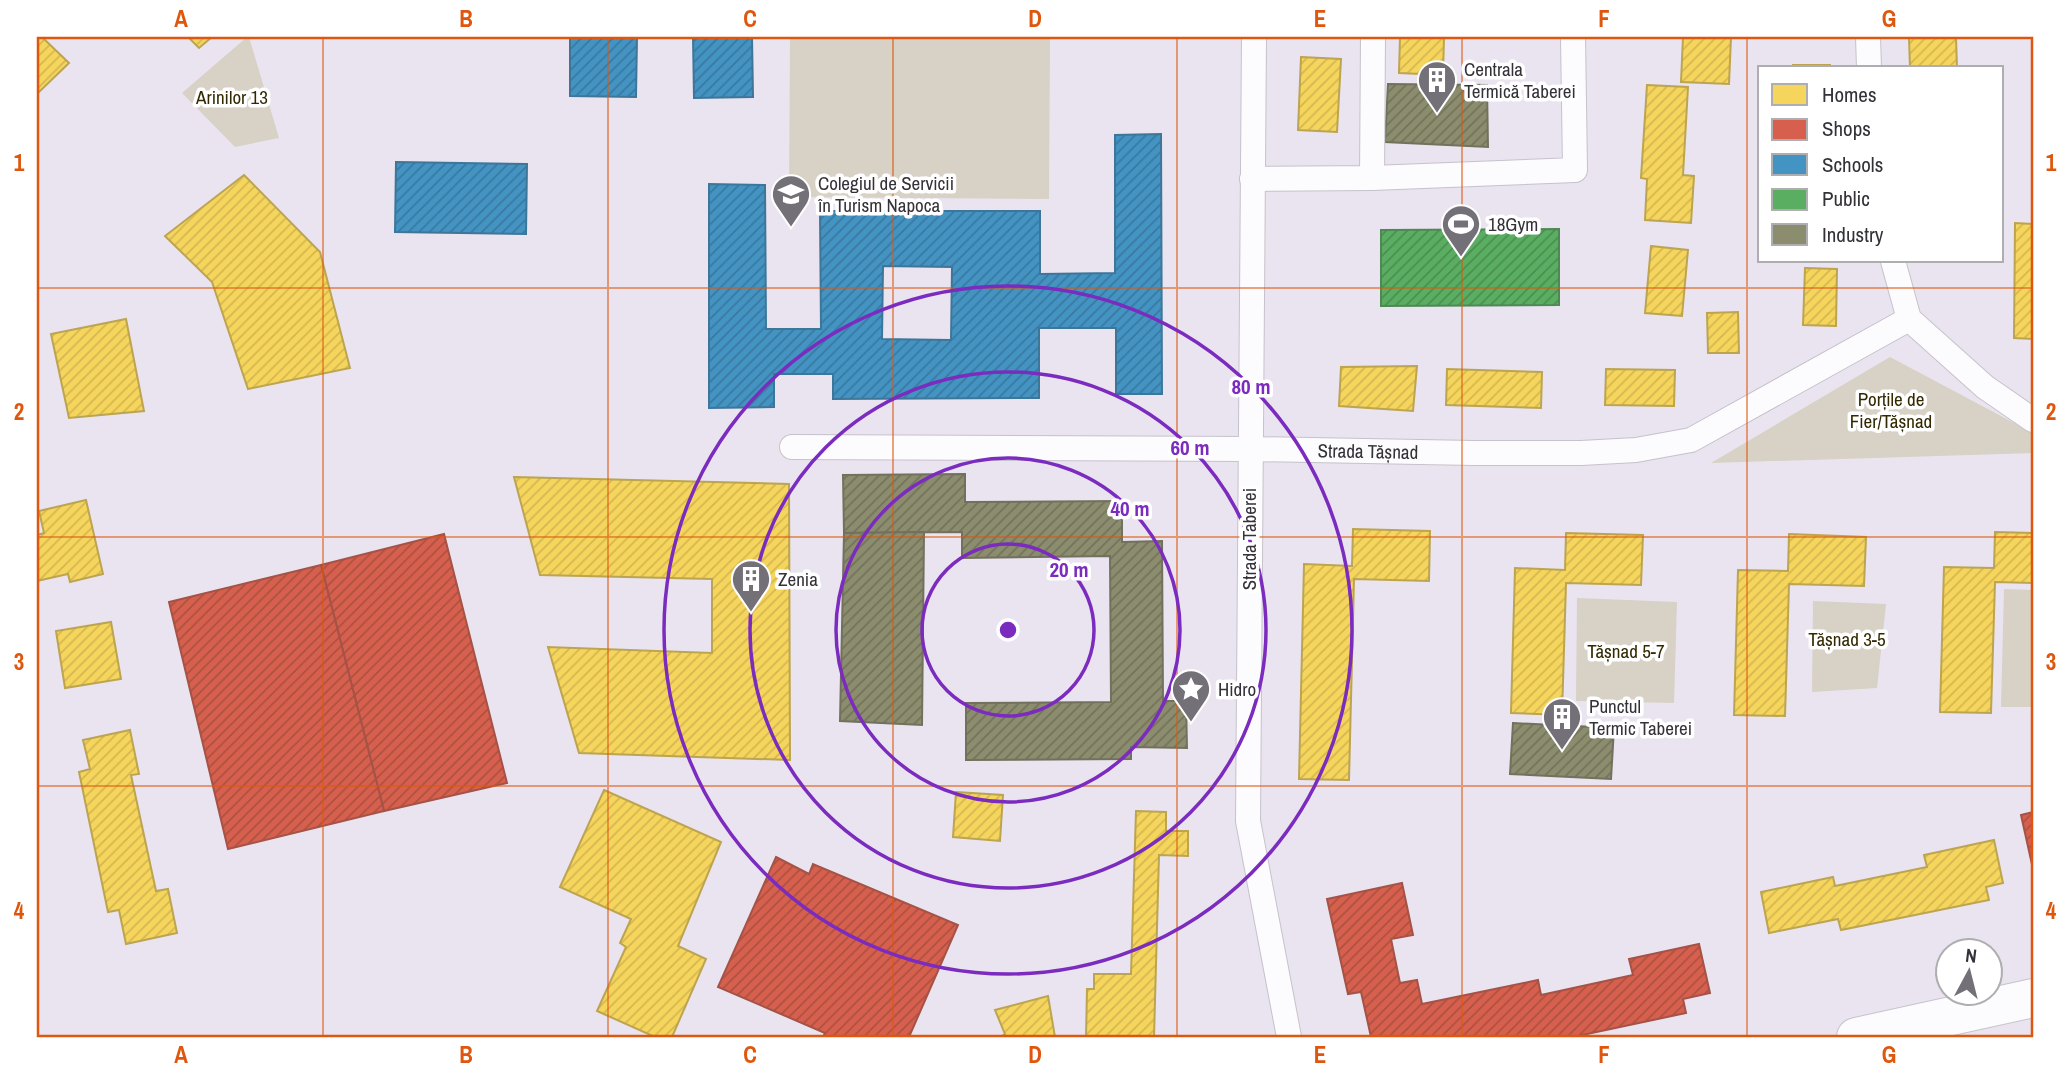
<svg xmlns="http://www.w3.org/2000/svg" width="2070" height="1074" font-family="'Archivo Narrow',sans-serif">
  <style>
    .park { fill: #d7d1c6 }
    .homes { fill: url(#homes-hatch); stroke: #bca451; stroke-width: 2 }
    .shops { fill: url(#shops-hatch); stroke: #a55247; stroke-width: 2 }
    .schools { fill: url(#schools-hatch); stroke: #3e7699; stroke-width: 2; fill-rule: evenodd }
    .public { fill: url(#public-hatch); stroke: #4f8855; stroke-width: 2 }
    .industry { fill: url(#industry-hatch); stroke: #72715e; stroke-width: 2 }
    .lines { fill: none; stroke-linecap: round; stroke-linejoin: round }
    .street-casing { stroke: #c6c2cb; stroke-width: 26 }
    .primary-casing { stroke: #c6c2cb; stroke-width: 40 }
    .street { stroke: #fcfbfd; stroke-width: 24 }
    .primary { stroke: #fcfbfd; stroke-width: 38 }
    .grid { fill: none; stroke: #df570e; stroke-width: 2; stroke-opacity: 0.55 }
    .ring { fill: none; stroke: #7b2cbf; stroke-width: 3.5 }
    .labels { text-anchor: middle; stroke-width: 7; stroke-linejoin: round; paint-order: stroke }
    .poi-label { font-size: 19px; fill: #343138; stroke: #fff; text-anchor: start }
    .park-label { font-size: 19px; fill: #322902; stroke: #fff }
    .street-label { font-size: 19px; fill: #343138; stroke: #fff }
    .centre { fill: #7b2cbf; stroke: #fff; stroke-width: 3.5 }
    .ring-label { font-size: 21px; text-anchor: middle; font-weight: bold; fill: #7b2cbf; stroke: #fff; stroke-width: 7; stroke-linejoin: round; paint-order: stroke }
    .neatline { fill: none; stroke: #df570e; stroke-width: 2.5 }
    .grid-label { font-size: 23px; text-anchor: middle; font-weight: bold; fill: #df570e }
  </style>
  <defs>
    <pattern id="homes-hatch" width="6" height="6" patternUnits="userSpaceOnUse" patternTransform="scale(1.75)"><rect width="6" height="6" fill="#f6d55c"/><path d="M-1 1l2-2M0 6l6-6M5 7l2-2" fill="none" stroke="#d4b751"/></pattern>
    <pattern id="shops-hatch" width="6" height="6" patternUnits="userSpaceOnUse" patternTransform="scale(1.75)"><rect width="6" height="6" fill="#d6604d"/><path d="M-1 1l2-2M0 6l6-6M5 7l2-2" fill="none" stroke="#ae5041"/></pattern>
    <pattern id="schools-hatch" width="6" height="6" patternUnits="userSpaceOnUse" patternTransform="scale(1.75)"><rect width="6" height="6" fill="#4393c3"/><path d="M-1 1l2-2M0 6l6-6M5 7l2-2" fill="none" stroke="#39799f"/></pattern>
    <pattern id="public-hatch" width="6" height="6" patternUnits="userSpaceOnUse" patternTransform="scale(1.75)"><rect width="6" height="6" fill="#5aae61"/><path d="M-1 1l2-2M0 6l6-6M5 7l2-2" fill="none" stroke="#4b8e51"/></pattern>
    <pattern id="industry-hatch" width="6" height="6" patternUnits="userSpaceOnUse" patternTransform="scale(1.75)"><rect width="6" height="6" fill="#8c8c6e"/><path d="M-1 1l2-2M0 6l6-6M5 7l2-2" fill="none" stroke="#73735b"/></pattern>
  </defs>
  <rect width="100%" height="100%" fill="#eae4f0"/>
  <g class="park">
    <polygon points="247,37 249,37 279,138 235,147 182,93"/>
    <polygon points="790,37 1050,38 1049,199 789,197"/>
    <polygon points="1890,357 2033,433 2033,453 1711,463"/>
    <polygon points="2004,589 2033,590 2033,707 2001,707"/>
    <polygon points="1577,598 1677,602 1674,703 1576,701"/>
    <polygon points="1813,601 1886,604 1877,688 1812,692"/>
  </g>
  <g class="homes">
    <polygon points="37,37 42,37 69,63 37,94"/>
    <polygon points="188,37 212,37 199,48"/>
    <polygon points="1400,37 1444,37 1443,75 1399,73"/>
    <polygon points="1683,37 1731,37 1729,84 1681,82"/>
    <polygon points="1909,37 1956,37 1957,68 1910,68"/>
    <polygon points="1301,57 1341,59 1337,132 1298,130"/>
    <rect x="1793" y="65" width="37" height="3"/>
    <polygon points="1647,85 1688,87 1683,175 1694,176 1691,223 1645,220 1647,179 1641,178"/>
    <polygon points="244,175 320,252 350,368 248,389 212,282 165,236"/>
    <polygon points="2015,223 2033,224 2033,339 2014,338"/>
    <polygon points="1651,246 1688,250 1682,316 1645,313"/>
    <polygon points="1805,268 1837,269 1836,326 1803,325"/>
    <polygon points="1738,312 1739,353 1708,353 1707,313"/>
    <polygon points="126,319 144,411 69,418 51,334"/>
    <polygon points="1417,366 1413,411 1339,406 1341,367"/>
    <polygon points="1447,369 1542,372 1541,408 1446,405"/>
    <polygon points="1606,369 1675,370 1674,406 1605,405"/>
    <polygon points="514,477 789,484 790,760 579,753 548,647 712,653 712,579 540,575"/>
    <polygon points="86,500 103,574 70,582 68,574 37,581 37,535 44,533 39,511"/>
    <polygon points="1353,529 1430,531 1429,581 1354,579 1349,780 1299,779 1304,564 1352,566"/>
    <polygon points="1995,532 2033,533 2033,583 1995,582 1991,713 1940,712 1944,567 1994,568"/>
    <polygon points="1566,533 1643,535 1641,585 1566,583 1562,715 1511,713 1515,568 1565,570"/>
    <polygon points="1789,534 1866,537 1864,586 1789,584 1785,716 1734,715 1738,570 1788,571"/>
    <polygon points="111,622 121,679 65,688 56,631"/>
    <polygon points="130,730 139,774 131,775 156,891 168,889 177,933 126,944 119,910 108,912 79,772 90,769 83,740"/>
    <polygon points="604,790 721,842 678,946 706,959 672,1037 655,1037 597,1011 626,947 620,943 631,919 560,887"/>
    <polygon points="956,792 1003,795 1000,841 953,837"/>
    <polygon points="1136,811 1166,812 1166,831 1188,831 1188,856 1159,855 1154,1037 1086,1037 1087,989 1094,989 1094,974 1131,974"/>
    <polygon points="1994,840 2003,883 1986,887 1989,900 1841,930 1838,919 1769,933 1761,892 1833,877 1835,886 1927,867 1924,855"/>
    <polygon points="1048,996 1055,1037 1000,1037 1005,1034 995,1010"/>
  </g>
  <g class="shops">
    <polygon points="444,534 507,783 384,811 321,565"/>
    <polygon points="321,565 384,811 228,849 169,602"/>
    <polygon points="2033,812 2033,869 2021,815"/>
    <polygon points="776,857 809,874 813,864 958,925 909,1037 823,1037 825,1033 718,987"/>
    <polygon points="1402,883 1413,935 1391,939 1400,983 1417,980 1422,1004 1538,980 1541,995 1633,975 1629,959 1699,944 1710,993 1683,999 1686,1013 1573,1037 1371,1037 1361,992 1348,994 1327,899"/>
  </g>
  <g class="schools">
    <polygon points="570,37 637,37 636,97 570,96"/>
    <polygon points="693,37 752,37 753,97 694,98"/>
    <path d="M1161,134L1162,394H1116V328H1039V398L833,399V374H774V407L709,408V184L765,185L766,329H821L820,211H1040V274L1115,273V135ZM883,266L952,267L951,340L882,339Z"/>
    <polygon points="396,162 527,164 526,234 395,232"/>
  </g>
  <polygon class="public" points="1559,229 1559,305 1381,306 1381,230"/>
  <g class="industry">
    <polygon points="1388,84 1487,85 1488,147 1385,142"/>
    <polygon points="965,474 965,502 1122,501 1122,542 1162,541 1163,701 1186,701 1187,748 1131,747 1131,759 966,760 966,703 1111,702 1110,556 962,558 962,532 844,533 843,475"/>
    <polygon points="924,532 922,725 840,721 844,533"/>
    <polygon points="1513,723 1614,728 1611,779 1510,774"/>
  </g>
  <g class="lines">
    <g class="street-casing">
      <g id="street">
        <polyline points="1254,37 1248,821 1289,1037"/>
        <polyline points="1868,37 1869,68"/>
        <polyline points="1372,178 1373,37"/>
        <polyline points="1252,179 1372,178 1575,170 1573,37"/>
        <polyline points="1893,261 1909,319 1985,387 2033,420"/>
        <path id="s1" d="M792,447L1250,449L1474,453H1581L1636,450L1691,440L1909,319"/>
      </g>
    </g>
    <g class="primary-casing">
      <polyline id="primary" points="1856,1037 2033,998"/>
    </g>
    <use href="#street" class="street"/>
    <use href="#primary" class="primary"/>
  </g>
  <path class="grid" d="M323,37V1037M608,37V1037M893,37V1037M1177,37V1037M1462,37V1037M1747,37V1037M37,288H2033M37,537H2033M37,786H2033"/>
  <g class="ring">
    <circle cx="1008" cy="630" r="86"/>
    <circle cx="1008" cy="630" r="172"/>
    <circle cx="1008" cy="630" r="258"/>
    <circle cx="1008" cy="630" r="344"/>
  </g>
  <defs>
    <g id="building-pin" transform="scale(2.0125)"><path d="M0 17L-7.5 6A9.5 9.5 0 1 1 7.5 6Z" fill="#747078" stroke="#fff"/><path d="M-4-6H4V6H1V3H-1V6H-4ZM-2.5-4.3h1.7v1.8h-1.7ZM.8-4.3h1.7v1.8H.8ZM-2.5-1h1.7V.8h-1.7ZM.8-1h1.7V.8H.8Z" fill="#fff"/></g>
    <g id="school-pin" transform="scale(2.0125)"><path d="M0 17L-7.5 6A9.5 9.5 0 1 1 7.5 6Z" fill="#747078" stroke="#fff"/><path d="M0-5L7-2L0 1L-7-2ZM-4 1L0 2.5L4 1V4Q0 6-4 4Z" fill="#fff"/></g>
    <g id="stadium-pin" transform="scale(2.0125)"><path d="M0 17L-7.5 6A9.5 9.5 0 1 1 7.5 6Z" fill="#747078" stroke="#fff"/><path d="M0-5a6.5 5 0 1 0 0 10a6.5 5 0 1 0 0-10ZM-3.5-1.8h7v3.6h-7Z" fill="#fff"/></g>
    <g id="sight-pin" transform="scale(2.0125)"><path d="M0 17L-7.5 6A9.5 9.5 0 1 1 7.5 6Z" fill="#747078" stroke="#fff"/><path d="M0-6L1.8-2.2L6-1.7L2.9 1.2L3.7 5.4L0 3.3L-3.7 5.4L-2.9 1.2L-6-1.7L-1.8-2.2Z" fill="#fff"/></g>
  </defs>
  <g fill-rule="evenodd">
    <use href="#building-pin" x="1437" y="80"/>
    <use href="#school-pin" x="791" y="194"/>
    <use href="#stadium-pin" x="1461" y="224"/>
    <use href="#building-pin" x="751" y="579"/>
    <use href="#sight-pin" x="1191" y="689"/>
    <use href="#building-pin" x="1562" y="717"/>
  </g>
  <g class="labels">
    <g class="poi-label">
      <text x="1464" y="76">Centrala<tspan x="1464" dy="22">Termică Taberei</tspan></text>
      <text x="818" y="190">Colegiul de Servicii<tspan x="818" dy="22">în Turism Napoca</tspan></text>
      <text x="1488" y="231">18Gym</text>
      <text x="778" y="586">Zenia</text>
      <text x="1218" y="696">Hidro</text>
      <text x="1589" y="713">Punctul<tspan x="1589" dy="22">Termic Taberei</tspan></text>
    </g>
    <g class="park-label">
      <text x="232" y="104">Arinilor 13</text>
      <text x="1891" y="406">Porțile de<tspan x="1891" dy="22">Fier/Tășnad</tspan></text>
      <text x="1847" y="646">Tășnad 3-5</text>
      <text x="1626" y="658">Tășnad 5-7</text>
    </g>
    <g class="street-label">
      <text dy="7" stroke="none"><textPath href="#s1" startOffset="576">Strada Tășnad</textPath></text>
      <text transform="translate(1249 539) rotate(-90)" y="7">Strada Taberei</text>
    </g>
  </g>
  <circle cx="1008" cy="630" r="10" class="centre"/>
  <g class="ring-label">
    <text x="1251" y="394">80 m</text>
    <text x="1190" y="455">60 m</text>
    <text x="1130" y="516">40 m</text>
    <text x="1069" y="577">20 m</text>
  </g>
  <rect width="2070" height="1074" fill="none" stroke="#ffffff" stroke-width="77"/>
  <rect x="1758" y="66" width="245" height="196" fill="#ffffff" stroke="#aeadaf" stroke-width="2"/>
  <rect x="1772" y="84" width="35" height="21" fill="#f6d55c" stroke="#aeadaf" stroke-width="2"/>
  <text x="1822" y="102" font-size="21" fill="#343138">Homes</text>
  <rect x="1772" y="119" width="35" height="21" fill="#d6604d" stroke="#aeadaf" stroke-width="2"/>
  <text x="1822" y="136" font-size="21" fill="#343138">Shops</text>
  <rect x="1772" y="154" width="35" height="21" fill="#4393c3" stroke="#aeadaf" stroke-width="2"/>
  <text x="1822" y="172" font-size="21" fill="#343138">Schools</text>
  <rect x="1772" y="189" width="35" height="21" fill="#5aae61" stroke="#aeadaf" stroke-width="2"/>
  <text x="1822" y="206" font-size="21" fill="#343138">Public</text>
  <rect x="1772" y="224" width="35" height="21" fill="#8c8c6e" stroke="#aeadaf" stroke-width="2"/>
  <text x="1822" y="242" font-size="21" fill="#343138">Industry</text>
  <g transform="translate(1969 972) rotate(7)"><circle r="33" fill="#ffffff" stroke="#aeadaf" stroke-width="2"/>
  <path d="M0-5L12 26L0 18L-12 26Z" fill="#747078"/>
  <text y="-10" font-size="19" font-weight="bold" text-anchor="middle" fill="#343138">N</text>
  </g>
  <rect x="38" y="38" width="1994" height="998" class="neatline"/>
  <g class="grid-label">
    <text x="181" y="27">A</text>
    <text x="466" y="27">B</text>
    <text x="750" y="27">C</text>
    <text x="1035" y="27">D</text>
    <text x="1320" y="27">E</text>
    <text x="1604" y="27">F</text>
    <text x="1889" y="27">G</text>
    <text x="19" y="171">1</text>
    <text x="2051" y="171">1</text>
    <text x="19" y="420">2</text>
    <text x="2051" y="420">2</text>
    <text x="19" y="670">3</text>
    <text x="2051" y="670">3</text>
    <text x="19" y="919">4</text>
    <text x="2051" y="919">4</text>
    <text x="181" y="1063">A</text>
    <text x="466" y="1063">B</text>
    <text x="750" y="1063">C</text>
    <text x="1035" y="1063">D</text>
    <text x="1320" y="1063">E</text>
    <text x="1604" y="1063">F</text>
    <text x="1889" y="1063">G</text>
  </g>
</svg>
